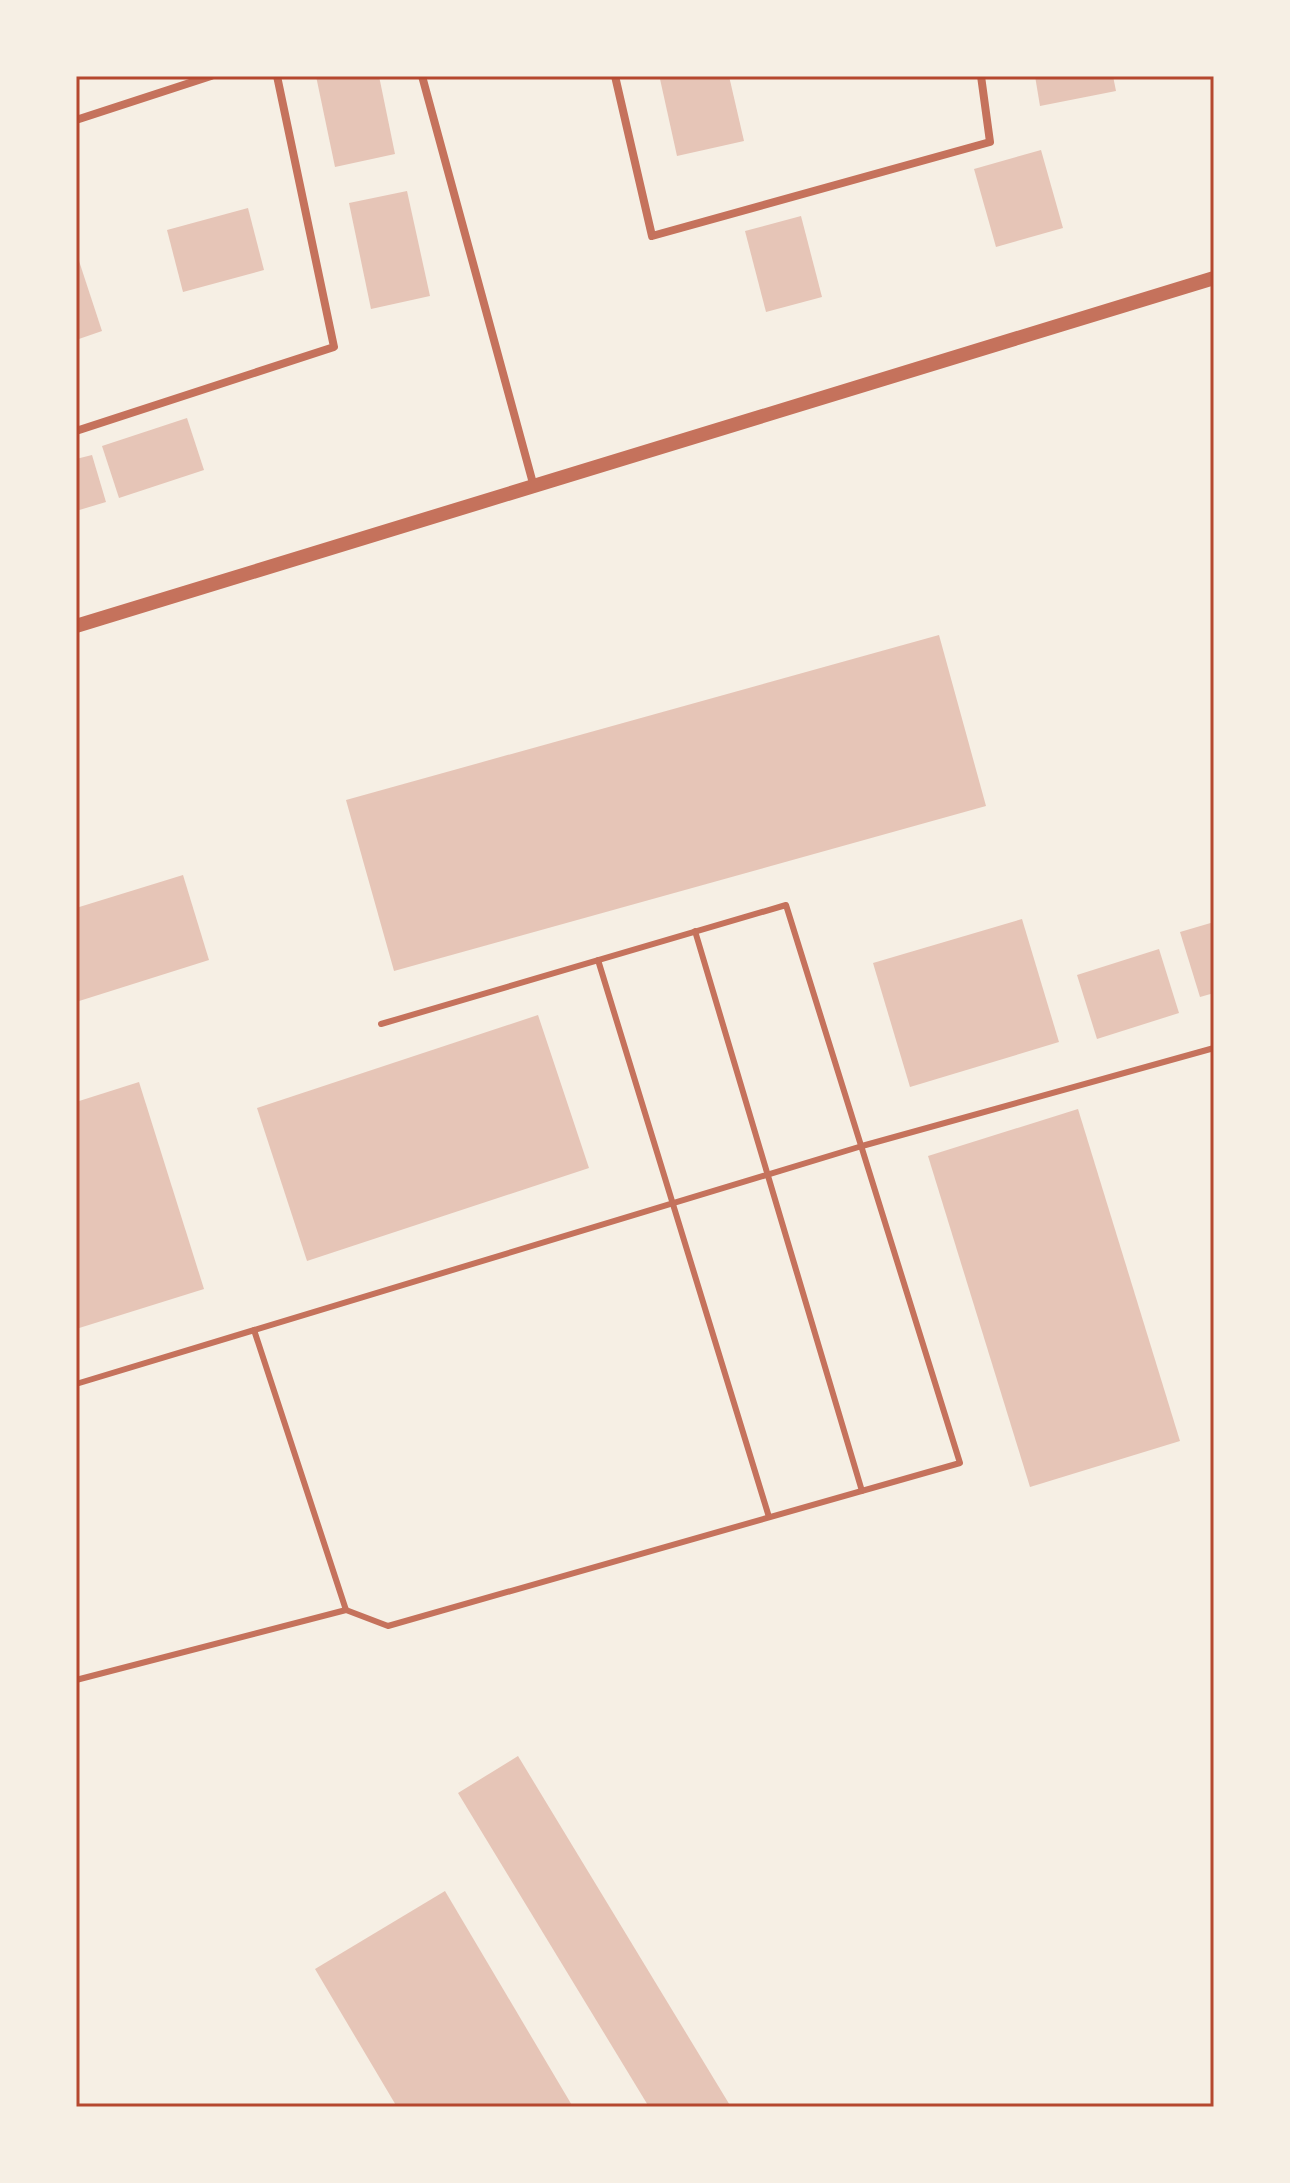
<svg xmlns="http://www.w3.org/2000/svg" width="1290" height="2183" font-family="Karla,sans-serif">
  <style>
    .building { fill: #e6c5b7 }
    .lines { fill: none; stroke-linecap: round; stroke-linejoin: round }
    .service { stroke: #c5725c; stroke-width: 6 }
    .minor { stroke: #c5725c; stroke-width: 8 }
    .tertiary { stroke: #c5725c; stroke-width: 14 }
    .neatline { fill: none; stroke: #b5482f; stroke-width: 3 }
  </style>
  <rect width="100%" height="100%" fill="#f6efe4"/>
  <g class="building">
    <polygon points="316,76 379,76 395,154 335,167"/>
    <polygon points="674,76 729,76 744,141 677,156 660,79"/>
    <polygon points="1035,76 1113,76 1116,91 1040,106"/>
    <polygon points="1041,150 1063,228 996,247 974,169"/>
    <polygon points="407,191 430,296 371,309 349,203"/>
    <polygon points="248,208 264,270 183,292 167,230"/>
    <polygon points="801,216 822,297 766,312 745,231"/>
    <polygon points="79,261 102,331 76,340 76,262"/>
    <polygon points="187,418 204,470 119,498 102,446"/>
    <polygon points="92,455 106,502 76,511 76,459"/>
    <polygon points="939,635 986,806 394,971 346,800"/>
    <polygon points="183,875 209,960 76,1002 76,908"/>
    <polygon points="1022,919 1059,1042 910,1087 873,963"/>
    <polygon points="1214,922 1214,993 1200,997 1180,932"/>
    <polygon points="1159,949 1179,1013 1097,1039 1077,975"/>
    <polygon points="538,1015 589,1168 307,1261 257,1108"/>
    <polygon points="139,1082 204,1289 76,1329 76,1102"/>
    <polygon points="1078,1109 1180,1441 1030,1487 928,1156"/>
    <polygon points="518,1756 731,2107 649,2107 458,1793"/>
    <polygon points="445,1891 573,2107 397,2107 315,1969"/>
  </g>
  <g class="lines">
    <g class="service">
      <polyline points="695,931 862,1491"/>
      <polyline points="598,960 769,1517"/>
      <polyline points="254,1330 346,1610"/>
      <polyline points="76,1384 862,1146 1214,1048"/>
      <polyline points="76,1680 346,1610 388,1626 960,1463 786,905 381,1024"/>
    </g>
    <g class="minor">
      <polyline points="422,76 534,487"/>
      <polyline points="615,76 652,236 990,142 981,76"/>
      <polyline points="76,120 211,76"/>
      <polyline points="76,431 334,347 277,76"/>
    </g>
    <polyline class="tertiary" points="76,626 1214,278"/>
  </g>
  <rect width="1290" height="2183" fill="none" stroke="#f6efe4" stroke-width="156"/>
  <rect x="78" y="78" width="1134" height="2027" class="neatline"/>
</svg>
